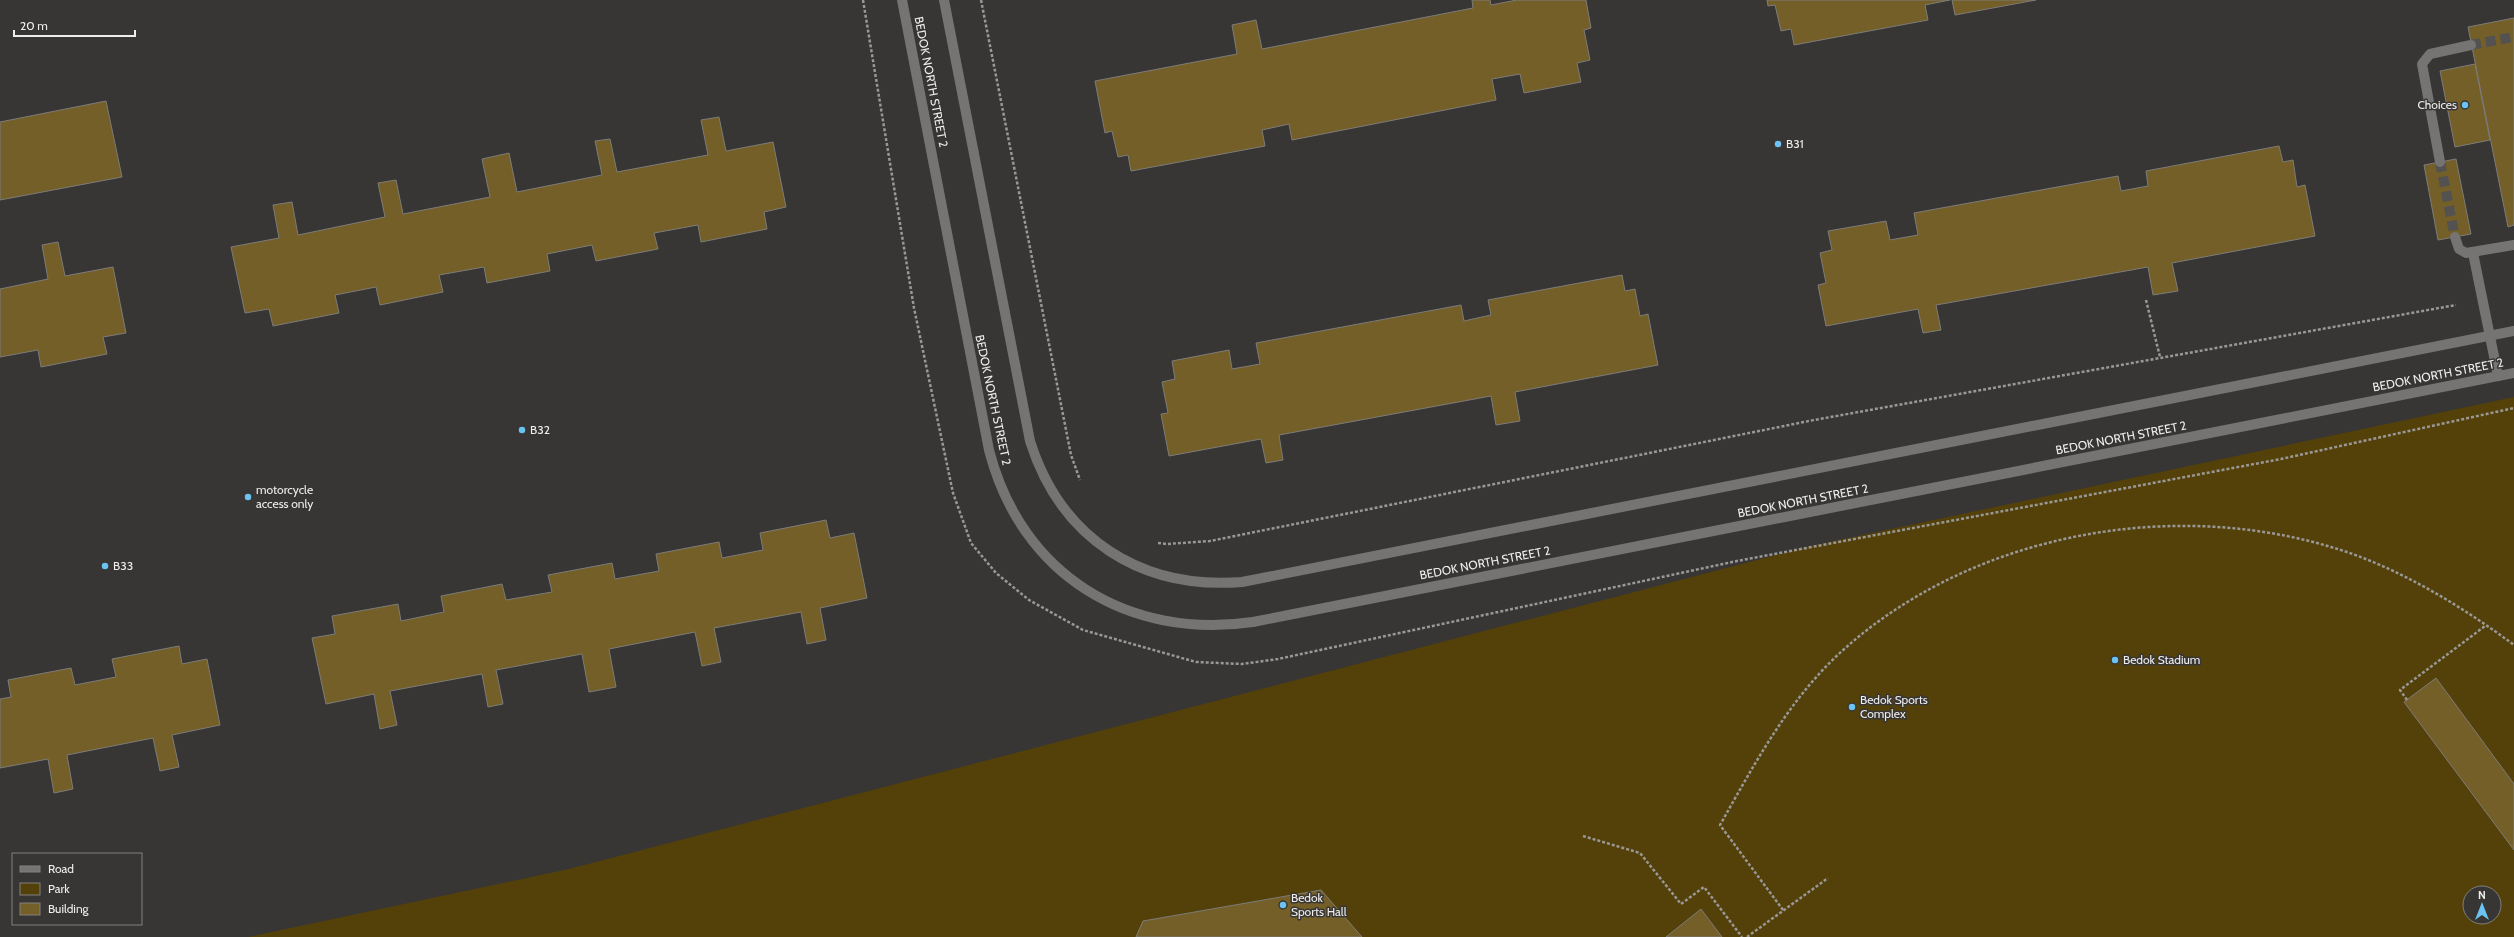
<svg xmlns="http://www.w3.org/2000/svg" width="2514" height="937" font-family="Cabin,sans-serif">
  <style>
    .green { fill: #544009; fill-rule: evenodd }
    .building { fill: #755f28; stroke: #7d7c79 }
    .lines { fill: none; stroke-linecap: round; stroke-linejoin: round }
    .minor-tunnel { stroke: #535250; stroke-width: 10; stroke-dasharray: 10 5; stroke-linecap: butt }
    .path { stroke: #999896; stroke-width: 2.5; stroke-dasharray: 3 2; stroke-linecap: butt }
    .minor { stroke: #757473; stroke-width: 10 }
    .poi-dot { fill: #6cc3f2; stroke: #373634; stroke-width: 1.5 }
    .labels { text-anchor: middle; stroke-width: 3; stroke-linejoin: round; paint-order: stroke }
    .street-label { font-size: 12px; fill: #efeeec; stroke: #373634 }
    .poi-label { font-size: 12px; fill: #efeeec; stroke: #373634; text-anchor: start }
  </style>
  <rect width="100%" height="100%" fill="#373634"/>
  <path class="green" d="M2514,397V937H248L569,869L1811,546ZM2470,893H2494V917H2470Z"/>
  <g class="building">
    <polygon points="1472,0 1490,0 1491,5 1517,0 1586,0 1591,28 1584,30 1590,60 1577,63 1581,82 1524,93 1520,74 1492,79 1496,100 1292,140 1289,124 1262,130 1265,146 1131,171 1128,155 1118,157 1112,131 1105,133 1095,81 1237,54 1232,25 1256,20 1262,49 1473,8"/>
    <polygon points="1767,0 1950,0 1925,5 1928,20 1794,45 1791,29 1781,31 1775,5 1768,6"/>
    <polygon points="1952,0 2036,0 1955,15"/>
    <polygon points="2514,18 2514,225 2508,227 2468,27"/>
    <polygon points="2475,64 2490,140 2455,147 2440,71"/>
    <polygon points="106,101 122,177 0,200 0,122"/>
    <polygon points="719,117 726,151 773,142 786,207 764,212 767,229 701,242 698,225 654,233 658,249 596,261 592,245 547,254 550,271 487,283 484,267 439,275 443,292 380,305 376,287 335,295 339,313 273,326 269,309 245,313 231,247 279,238 273,205 292,202 298,235 385,217 378,183 396,180 403,214 490,197 482,159 509,153 517,192 602,175 595,141 610,139 617,172 708,155 701,120"/>
    <polygon points="2279,146 2283,162 2293,160 2297,187 2305,185 2315,236 2172,263 2178,291 2153,295 2148,267 1936,305 1941,330 1923,333 1918,309 1826,326 1818,285 1826,283 1820,253 1832,250 1828,231 1886,221 1890,240 1918,235 1914,213 2118,176 2121,191 2148,186 2146,171"/>
    <polygon points="2456,159 2471,234 2438,240 2424,165"/>
    <polygon points="58,242 65,276 113,267 126,333 103,337 107,354 41,367 38,350 0,357 0,289 48,279 42,245"/>
    <polygon points="1622,275 1625,291 1635,289 1640,316 1648,314 1658,365 1515,392 1520,421 1496,425 1491,396 1279,435 1283,460 1266,463 1261,439 1169,456 1161,414 1168,413 1162,382 1175,379 1172,361 1229,350 1232,369 1260,364 1256,343 1461,305 1464,321 1491,315 1488,300"/>
    <polygon points="826,520 830,538 854,533 867,598 820,608 826,640 807,644 801,612 714,628 721,662 702,666 695,632 609,649 616,687 589,692 582,654 496,670 503,704 488,707 482,674 390,691 397,725 380,729 374,694 326,704 312,638 335,634 332,616 398,604 401,621 444,612 441,596 502,584 506,600 552,592 548,575 612,563 615,579 659,571 656,554 719,542 722,558 763,550 760,533"/>
    <polygon points="179,646 182,664 207,659 220,725 172,735 179,767 160,771 153,738 67,755 73,789 54,793 48,759 0,768 0,699 11,697 8,680 71,668 75,685 116,677 112,659"/>
    <polygon points="2436,678 2514,784 2514,850 2404,702"/>
    <polygon points="1321,890 1362,937 1136,937 1143,921"/>
    <polygon points="1701,909 1722,937 1666,937"/>
  </g>
  <g class="lines">
    <g class="minor-tunnel">
      <polyline points="2471,45 2514,37"/>
      <polyline points="2440,162 2455,237"/>
    </g>
    <g class="path">
      <polyline points="863,0 914,308 953,493 971,543 996,573 1029,600 1083,630 1196,662 1242,664 1278,659 1737,561 2281,459 2514,408"/>
      <polyline points="981,0 1071,455 1080,480"/>
      <polyline points="2146,300 2160,357"/>
      <polyline points="1158,543 1167,544 1210,541 1814,420 2456,305"/>
      <polyline points="2407,700 2400,690 2485,626"/>
      <polyline points="1583,836 1640,853 1681,904 1704,887 1742,937"/>
      <path d="M1783,910L1720,825C1755,763 1789,699 1842,651C1970,535 2167,498 2331,547C2396,566 2460,605 2514,645"/>
      <polyline points="1747,937 1828,878"/>
    </g>
    <g class="minor">
      <path d="M902,0L989,450C1021,575 1128,640 1253,622L2514,373"/>
      <path d="M944,0L1030,441C1061,539 1141,590 1242,582L2514,331"/>
      <polyline points="2440,162 2422,64 2430,54 2471,45"/>
      <polyline points="2455,237 2459,249 2466,253 2514,245"/>
      <polyline points="2473,253 2498,376"/>
    </g>
  </g>
  <g class="poi-dot">
    <circle cx="2465" cy="105" r="4"/>
    <circle cx="1778" cy="144" r="4"/>
    <circle cx="522" cy="430" r="4"/>
    <circle cx="248" cy="497" r="4"/>
    <circle cx="105" cy="566" r="4"/>
    <circle cx="2115" cy="660" r="4"/>
    <circle cx="1852" cy="707" r="4"/>
    <circle cx="1283" cy="905" r="4"/>
  </g>
  <g class="labels">
    <g class="street-label">
      <text transform="translate(931 82) rotate(79)" y="4">BEDOK NORTH STREET 2</text>
      <text transform="translate(2438 375) rotate(-11)" y="4">BEDOK NORTH STREET 2</text>
      <text transform="translate(993 400) rotate(78)" y="4">BEDOK NORTH STREET 2</text>
      <text transform="translate(2121 438) rotate(-11)" y="4">BEDOK NORTH STREET 2</text>
      <text transform="translate(1803 501) rotate(-11)" y="4">BEDOK NORTH STREET 2</text>
      <text transform="translate(1485 563) rotate(-11)" y="4">BEDOK NORTH STREET 2</text>
    </g>
    <g class="poi-label">
      <text x="2457" y="109" text-anchor="end">Choices</text>
      <text x="1786" y="148">B31</text>
      <text x="530" y="434">B32</text>
      <text x="256" y="494">motorcycle<tspan x="256" dy="14">access only</tspan></text>
      <text x="113" y="570">B33</text>
      <text x="2123" y="664">Bedok Stadium</text>
      <text x="1860" y="704">Bedok Sports<tspan x="1860" dy="14">Complex</tspan></text>
      <text x="1291" y="902">Bedok<tspan x="1291" dy="14">Sports Hall</tspan></text>
    </g>
  </g>
  <rect x="12" y="853" width="130" height="72" fill="#373634" stroke="#81807e"/>
  <rect x="20" y="866" width="20" height="6" fill="#757473" stroke="#81807e"/>
  <text x="48" y="873" font-size="12" fill="#efeeec">Road</text>
  <rect x="20" y="883" width="20" height="12" fill="#544009" stroke="#81807e"/>
  <text x="48" y="893" font-size="12" fill="#efeeec">Park</text>
  <rect x="20" y="903" width="20" height="12" fill="#755f28" stroke="#81807e"/>
  <text x="48" y="913" font-size="12" fill="#efeeec">Building</text>
  <g transform="translate(2482 905)"><circle r="19" fill="#373634" stroke="#81807e"/>
  <path d="M0-3L7 15L0 10L-7 15Z" fill="#6cc3f2"/>
  <text y="-6" font-size="11" font-weight="bold" text-anchor="middle" fill="#efeeec">N</text>
  </g>
  <path d="M14 30v6h121v-6" fill="none" stroke="#efeeec" stroke-width="2"/>
  <text x="20" y="30" font-size="12" fill="#efeeec" stroke="#373634" stroke-width="3" paint-order="stroke">20 m</text>
</svg>
